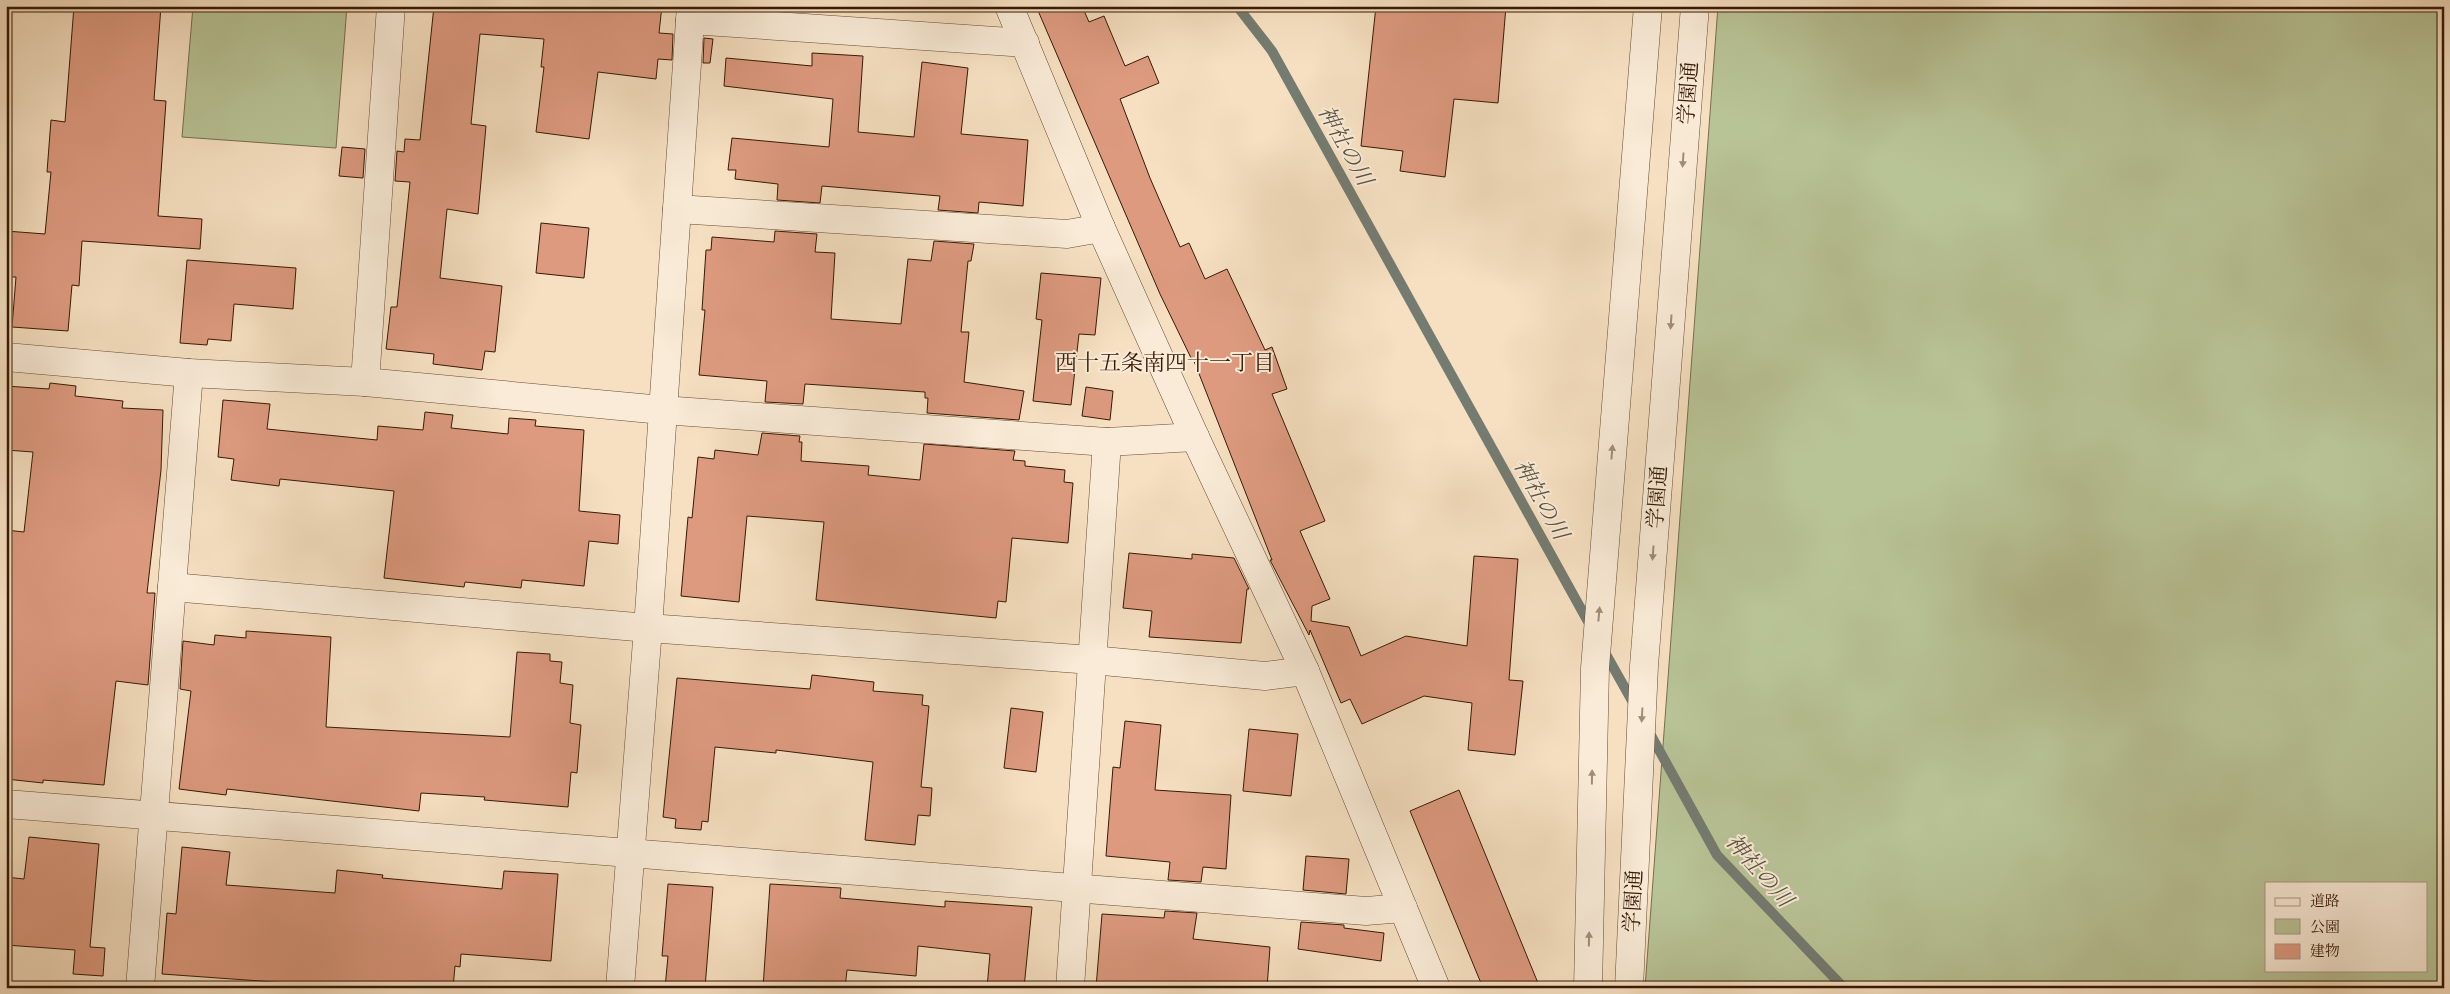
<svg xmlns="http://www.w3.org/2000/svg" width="2450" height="994" font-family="Cardo,'Noto Serif JP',serif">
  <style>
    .green { fill: #b8c396; stroke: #786e4e; fill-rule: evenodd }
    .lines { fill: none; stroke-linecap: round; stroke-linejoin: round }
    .stream { stroke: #747b70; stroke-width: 10 }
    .building { fill: #dd9a7f; stroke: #371905 }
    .minor-casing { stroke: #674b34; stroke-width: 29 }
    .tertiary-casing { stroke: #674b34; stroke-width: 29 }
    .minor { stroke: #f9ebd7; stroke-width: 28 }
    .tertiary { stroke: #f9ebd7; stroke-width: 28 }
    .oneway { fill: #a28c78 }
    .labels { text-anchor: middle; stroke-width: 4; stroke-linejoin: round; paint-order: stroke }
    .street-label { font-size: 21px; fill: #371905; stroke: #f9ebd7 }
    .water-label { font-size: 22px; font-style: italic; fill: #5b5244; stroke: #f9ebd7 }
    .neighbourhood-label { font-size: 22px; fill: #371905; stroke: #f9ebd7 }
  </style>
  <rect width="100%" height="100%" fill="#f6e0c1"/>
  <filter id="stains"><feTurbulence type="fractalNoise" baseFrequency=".004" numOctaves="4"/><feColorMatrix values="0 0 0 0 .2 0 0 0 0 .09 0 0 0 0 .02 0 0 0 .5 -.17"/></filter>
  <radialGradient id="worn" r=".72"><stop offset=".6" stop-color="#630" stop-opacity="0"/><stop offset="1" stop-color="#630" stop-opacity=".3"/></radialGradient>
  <g class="green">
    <polygon points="193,6 347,6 336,148 182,137"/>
    <path d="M1718,6H2444V988H1645ZM2266,883H2426V970H2266Z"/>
  </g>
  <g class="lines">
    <g class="stream">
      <polyline points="1237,6 1272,51 1591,627"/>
      <polyline points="1603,649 1635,706"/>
      <polyline points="1648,730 1717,855 1844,988"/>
    </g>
  </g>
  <g class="building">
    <polygon points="74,6 161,6 154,100 166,101 158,216 202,219 200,249 82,241 79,286 72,285 68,331 12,327 16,277 6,277 6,231 45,234 51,172 47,172 51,120 65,122"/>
    <polygon points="434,6 662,6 659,33 673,34 672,60 658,59 656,79 598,72 589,139 536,132 544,67 541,67 544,39 480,34 471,124 486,126 478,214 447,209 440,278 502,286 495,352 485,351 482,370 433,364 434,354 386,349 391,307 397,307 410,182 395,181 397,151 404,152 405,139 420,140"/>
    <polygon points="1036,6 1082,6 1089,22 1104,16 1125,66 1148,56 1159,83 1120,99 1150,178 1180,247 1189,243 1205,279 1227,269 1265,350 1272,347 1287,389 1272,394 1325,521 1300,531 1330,599 1312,606 1311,621 1349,627 1361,656 1406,636 1467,646 1474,556 1518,559 1509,680 1523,681 1515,755 1468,750 1472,703 1424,696 1362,724 1350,699 1341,703 1310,630 1309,635 1270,560 1272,560 1194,361 1193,362 1160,294"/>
    <polygon points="1376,6 1506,6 1498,103 1454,99 1445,177 1400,171 1403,151 1361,146"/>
    <polygon points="704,38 713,39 710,63 703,63"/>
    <polygon points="812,53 863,56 858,132 914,137 922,62 968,68 961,134 1028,140 1023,206 979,202 978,213 938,210 940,196 822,186 820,203 777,200 778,184 735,179 736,170 728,170 732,138 829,147 833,99 724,86 726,58 812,66"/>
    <polygon points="342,147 365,149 363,178 339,176"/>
    <polygon points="541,223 589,228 584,278 536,273"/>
    <polygon points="775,231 817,234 815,252 835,253 831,319 901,324 908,259 931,261 934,241 974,244 971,261 968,261 961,332 969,332 964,382 1024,391 1019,420 927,413 928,398 925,398 925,392 805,384 803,404 765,402 767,381 699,375 705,310 702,310 706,250 711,250 712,237 774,242"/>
    <polygon points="187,260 296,268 293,309 234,304 231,341 208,339 207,345 180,343"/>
    <polygon points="1041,273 1101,278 1095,335 1079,334 1071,405 1033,401 1042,320 1036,319"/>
    <polygon points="50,383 76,386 75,396 123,401 122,408 163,410 161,470 147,593 155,593 148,685 116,681 104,785 43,780 43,783 6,779 6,530 24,532 33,452 6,450 6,386 49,389"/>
    <polygon points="1086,387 1113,391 1110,420 1082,416"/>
    <polygon points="223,400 270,404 267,429 377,440 378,426 423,430 425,412 453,415 451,428 508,434 509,418 536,420 535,426 584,430 579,511 620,515 618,544 589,541 584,586 522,580 521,588 465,582 464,587 384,578 394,491 280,479 279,486 231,480 234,459 218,457"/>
    <polygon points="762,433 800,436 799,442 802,442 801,461 869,466 868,475 920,480 924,444 1015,451 1013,460 1025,461 1025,466 1065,470 1064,482 1073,483 1068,543 1012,538 1006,602 998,601 996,618 816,600 824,522 747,516 739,602 681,596 688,517 692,518 698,457 714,459 715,450 758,455"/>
    <polygon points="1129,553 1192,559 1192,554 1234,558 1249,589 1247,589 1241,643 1149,637 1152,611 1123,608"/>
    <polygon points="246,631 331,637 326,727 510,737 517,652 550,654 550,661 562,662 560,683 573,685 570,723 581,725 577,773 571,772 568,807 484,800 485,797 421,793 419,811 227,789 226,795 179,789 191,691 180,689 183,641 214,645 215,635 246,638"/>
    <polygon points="812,675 874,682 873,691 923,695 922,705 929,706 921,787 932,788 930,816 918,815 915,845 865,840 873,762 776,750 776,753 715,747 708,822 702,821 701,830 675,828 676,819 663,817 677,678 810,689"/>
    <polygon points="1011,708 1043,712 1036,772 1004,768"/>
    <polygon points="1125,721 1161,725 1155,790 1231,795 1226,869 1203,867 1201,882 1168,880 1170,862 1106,856 1113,767 1120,768"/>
    <polygon points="1249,729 1298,734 1291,796 1243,791"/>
    <polygon points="1459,790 1540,988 1483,988 1410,811"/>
    <polygon points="29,837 99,844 90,947 105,948 103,976 73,974 75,950 6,945 6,877 24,879"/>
    <polygon points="182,847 230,852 226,885 335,893 337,870 383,875 382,878 502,889 504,871 558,874 551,961 461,954 460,967 455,966 453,988 359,988 162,974 167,913 176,914"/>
    <polygon points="1306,856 1349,859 1346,894 1303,890"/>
    <polygon points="668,884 713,887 705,988 665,988 668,956 662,956"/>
    <polygon points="770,884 841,888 840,898 945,907 945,901 1032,907 1024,988 987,988 990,954 918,946 916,976 847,970 845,988 763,988"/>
    <polygon points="1165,911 1197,913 1193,939 1270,947 1267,988 1096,988 1102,914 1164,918"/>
    <polygon points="1301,922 1344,925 1344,928 1384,933 1381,961 1298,949"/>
  </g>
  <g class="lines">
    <g class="minor-casing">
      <g id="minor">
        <polyline points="1009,6 1101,228 1195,437 1305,671 1436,988"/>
        <polyline points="690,20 1025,43"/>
        <polyline points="677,209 1067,234 1101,228"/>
        <polyline points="6,357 189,373 365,382 662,410 1107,442 1195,437"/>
        <polyline points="365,382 391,6"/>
        <polyline points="172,587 648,628 1092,660 1265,676 1305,671"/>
        <polyline points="6,804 1366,911 1403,908"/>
        <polyline points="140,988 189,373"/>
        <polyline points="620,988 648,628 691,6"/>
        <polyline points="1070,988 1107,442"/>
      </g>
    </g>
    <g class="tertiary-casing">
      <g id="tertiary">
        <polyline points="1588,988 1595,668 1648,6"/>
        <polyline points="1629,988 1644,666 1695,6"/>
      </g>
    </g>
    <use href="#minor" class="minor"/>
    <use href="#tertiary" class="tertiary"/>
  </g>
  <defs><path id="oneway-solid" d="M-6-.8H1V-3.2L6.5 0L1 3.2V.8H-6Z" transform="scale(1.25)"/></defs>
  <g class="oneway">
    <use href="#oneway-solid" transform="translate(1683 160) rotate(94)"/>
    <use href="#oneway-solid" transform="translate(1671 322) rotate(94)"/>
    <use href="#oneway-solid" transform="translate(1612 452) rotate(-85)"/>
    <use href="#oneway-solid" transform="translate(1653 553) rotate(94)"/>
    <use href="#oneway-solid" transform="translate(1599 614) rotate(-85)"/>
    <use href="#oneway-solid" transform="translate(1642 715) rotate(93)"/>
    <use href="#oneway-solid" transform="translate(1592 777) rotate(-89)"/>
    <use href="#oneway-solid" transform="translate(1589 939) rotate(-89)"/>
  </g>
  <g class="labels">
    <g class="street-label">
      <text transform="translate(1688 93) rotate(-86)" y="7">学園通</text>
      <text transform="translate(1657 497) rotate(-86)" y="7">学園通</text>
      <text transform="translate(1633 901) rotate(-87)" y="7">学園通</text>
    </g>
    <g class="water-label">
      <text transform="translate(1346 145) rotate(61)" y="8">神社の川</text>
      <text transform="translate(1542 499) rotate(61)" y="8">神社の川</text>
      <text transform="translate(1760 870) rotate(49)" y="8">神社の川</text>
    </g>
    <g class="neighbourhood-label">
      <text x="1165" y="370">西十五条南四十一丁目</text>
    </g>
  </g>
  <rect width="2450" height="994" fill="none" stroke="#f6e0c1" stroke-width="25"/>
  <rect x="8" y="8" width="2435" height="979" fill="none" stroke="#371905" stroke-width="2.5"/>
  <rect x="12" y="12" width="2425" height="969" fill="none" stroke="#371905"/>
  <rect x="2265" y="882" width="162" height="90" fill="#f9ebd7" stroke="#ab9783"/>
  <rect x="2275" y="898" width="25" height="8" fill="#f9ebd7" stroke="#ab9783"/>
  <text x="2310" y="906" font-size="15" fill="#371905">道路</text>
  <rect x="2275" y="919" width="25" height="15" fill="#b8c396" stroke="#ab9783"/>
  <text x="2310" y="932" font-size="15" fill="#371905">公園</text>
  <rect x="2275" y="944" width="25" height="15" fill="#dd9a7f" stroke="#ab9783"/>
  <text x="2310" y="956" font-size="15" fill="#371905">建物</text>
  <rect width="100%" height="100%" filter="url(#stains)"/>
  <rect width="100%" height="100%" fill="url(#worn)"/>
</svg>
